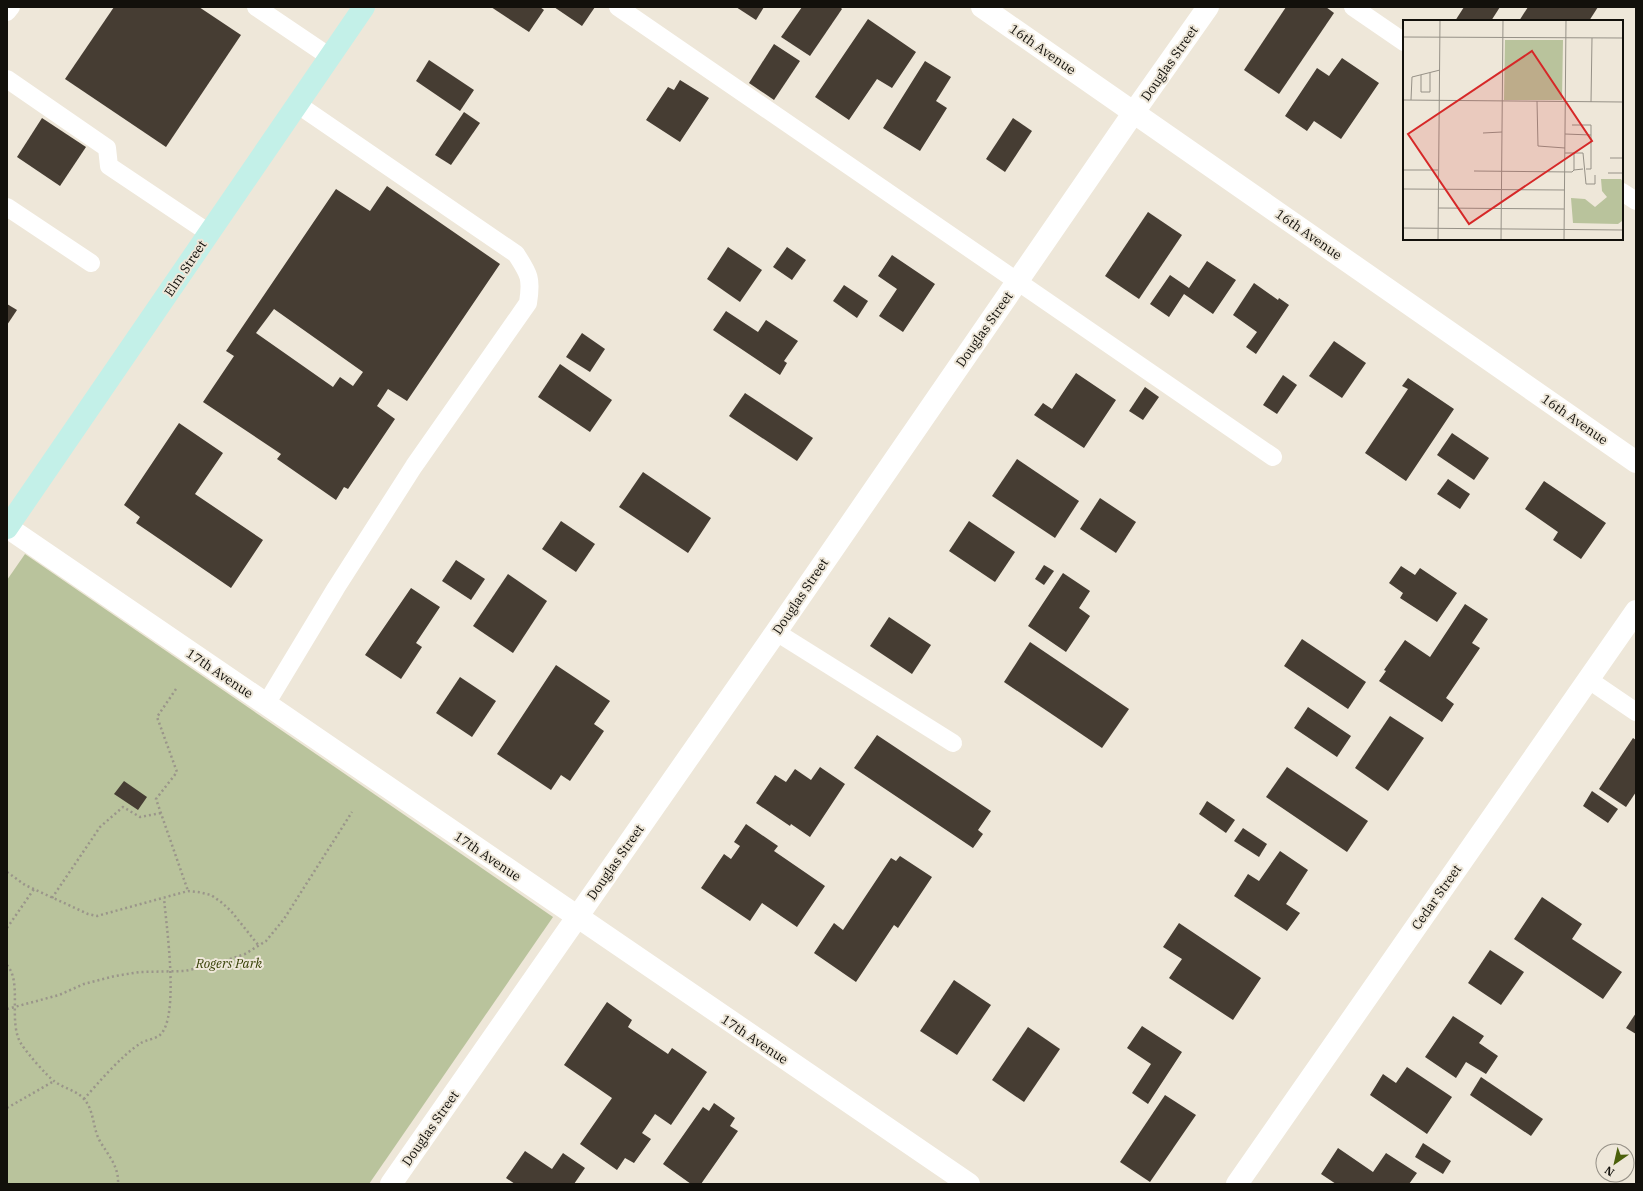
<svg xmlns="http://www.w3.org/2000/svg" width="1643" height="1191" font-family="'IBM Plex Serif',serif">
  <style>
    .green { fill: #b9c39c }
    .building { fill: #463d33; fill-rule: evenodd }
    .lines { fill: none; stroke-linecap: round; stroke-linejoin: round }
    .path { stroke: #9a958a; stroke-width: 2.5; stroke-dasharray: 2 3; stroke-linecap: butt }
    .lane { stroke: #fff; stroke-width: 18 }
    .street { stroke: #fff; stroke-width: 22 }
    .secondary { stroke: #c3f0e8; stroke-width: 22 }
    .labels { text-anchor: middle; stroke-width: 4; stroke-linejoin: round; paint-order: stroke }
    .street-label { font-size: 13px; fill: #12100b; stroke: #eee7d9 }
    .park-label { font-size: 13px; font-style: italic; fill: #333d00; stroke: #eee7d9 }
    .inset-road { fill: none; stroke: #969187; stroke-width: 1 }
    .view { fill: #d62828; fill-opacity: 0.15; stroke: #d62828; stroke-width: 2 }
    .inset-edge { fill: none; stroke: #12100b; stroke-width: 2 }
  </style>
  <rect width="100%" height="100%" fill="#eee7d9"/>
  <polygon class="green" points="25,554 553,917 369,1184 7,1184 7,580"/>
  <g class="building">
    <polygon points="114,7 199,7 241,35 166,147 65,79"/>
    <polygon points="491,7 540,7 544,10 529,32"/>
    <polygon points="554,7 595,7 582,26"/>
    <polygon points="736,7 764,7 756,20"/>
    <polygon points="802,7 840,7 842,9 810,56 781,37"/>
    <polygon points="1286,7 1326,7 1334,13 1279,94 1244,70"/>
    <polygon points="1464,7 1500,7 1491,21 1455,21"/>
    <polygon points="1528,7 1598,7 1589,21 1519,21"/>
    <polygon points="868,19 916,52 892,88 877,79 849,120 815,97"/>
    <polygon points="774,44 800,61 774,100 749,83"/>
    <polygon points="1342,58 1379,83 1341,139 1314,121 1307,131 1285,116 1317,68 1329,76"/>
    <polygon points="429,60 474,90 460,111 416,81"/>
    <polygon points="925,61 951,77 936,101 947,108 920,151 883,128"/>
    <polygon points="680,80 709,98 680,142 646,120 668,87 674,90"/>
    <polygon points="464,112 480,123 451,165 435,155"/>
    <polygon points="42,118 86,147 60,186 17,157"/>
    <polygon points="1013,118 1032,131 1005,172 986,159"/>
    <path d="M387,186L500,264L407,401L388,389L377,406L395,419L348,489L344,487L336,500L277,459L281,454L203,402L234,356L226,351L336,189L370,211ZM274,309L363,372L353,386L340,377L333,387L256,333Z"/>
    <polygon points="1148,212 1182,235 1139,299 1105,276"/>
    <polygon points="728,247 762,270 740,302 707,279"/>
    <polygon points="787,247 806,260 792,280 773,267"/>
    <polygon points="892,255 935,284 903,332 879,316 897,289 878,276"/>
    <polygon points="1207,261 1236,280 1213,314 1184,294 1169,317 1150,304 1170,275 1189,288"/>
    <polygon points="1254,283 1278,300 1279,298 1289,305 1256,354 1246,347 1257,332 1233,315"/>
    <polygon points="844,285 868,301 857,318 833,301"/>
    <polygon points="7,304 17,310 7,325"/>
    <polygon points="726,311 758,332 766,320 798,341 784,361 787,363 780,375 713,330"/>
    <polygon points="582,333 605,349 590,372 566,357"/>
    <polygon points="1334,341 1366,363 1342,398 1309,376"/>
    <polygon points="560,364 612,400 590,432 538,397"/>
    <polygon points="1076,373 1116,400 1084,448 1034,415 1043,403 1052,409"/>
    <polygon points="1283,375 1297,385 1277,414 1263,405"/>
    <polygon points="1408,378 1454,409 1406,481 1365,453 1408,389 1402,386"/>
    <polygon points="1145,387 1159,397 1143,420 1129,411"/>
    <polygon points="745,393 813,438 797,461 729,416"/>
    <polygon points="179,423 223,453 195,494 263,540 231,588 136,523 140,517 124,505"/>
    <polygon points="1452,433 1489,458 1474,480 1437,455"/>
    <polygon points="1017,459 1079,501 1055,538 992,496"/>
    <polygon points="643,472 711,518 688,553 619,507"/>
    <polygon points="1448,479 1470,494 1460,509 1437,494"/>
    <polygon points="1544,481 1606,523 1581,559 1553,540 1558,532 1525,509"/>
    <polygon points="1100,498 1136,522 1116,553 1080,529"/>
    <polygon points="561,521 595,544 576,572 542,549"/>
    <polygon points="969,521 1015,552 995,582 949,551"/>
    <polygon points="456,560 485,579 471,600 442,581"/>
    <polygon points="1044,565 1054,571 1044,585 1035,579"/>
    <polygon points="1401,566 1415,575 1420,568 1457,593 1437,622 1400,598 1403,593 1389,583"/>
    <polygon points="1063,573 1090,591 1079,608 1090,616 1066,652 1028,626"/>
    <polygon points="508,574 547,601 513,653 473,626"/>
    <polygon points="411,588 440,607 416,643 422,647 401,679 365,655"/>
    <polygon points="1465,604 1488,619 1472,643 1480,648 1446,698 1454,704 1442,722 1379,681 1386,671 1384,670 1405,640 1430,657"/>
    <polygon points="889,617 931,645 912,674 870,646"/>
    <polygon points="1302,639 1366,682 1348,709 1284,666"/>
    <polygon points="1030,642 1129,709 1102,748 1004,682"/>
    <polygon points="556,665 610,701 594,724 604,731 570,781 561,775 551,790 497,754"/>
    <polygon points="460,677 496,701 472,737 436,713"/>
    <polygon points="1308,707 1351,736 1337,757 1294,728"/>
    <polygon points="1390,716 1424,738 1388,791 1355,768"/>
    <polygon points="877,735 991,811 978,830 983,834 973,848 854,768"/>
    <polygon points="1633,738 1636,740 1636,792 1626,807 1599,789"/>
    <polygon points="820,767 845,784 810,837 791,824 790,826 756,803 775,775 786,782 795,769 811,780"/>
    <polygon points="1287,767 1368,821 1347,852 1266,797"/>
    <polygon points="124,781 147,797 138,810 114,794"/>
    <polygon points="1592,791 1618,809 1608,823 1583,806"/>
    <polygon points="1207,801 1235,820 1226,833 1199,814"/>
    <polygon points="746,824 778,846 774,851 825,886 797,927 762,903 750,921 701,888 724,854 731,859 740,846 734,842"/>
    <polygon points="1243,828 1267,844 1259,857 1234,841"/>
    <polygon points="1280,851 1308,870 1286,904 1300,913 1287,931 1234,896 1248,874 1259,881"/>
    <polygon points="900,856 932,877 898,928 894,925 856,982 814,953 834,923 843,930 891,858 896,861"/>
    <polygon points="1542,897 1582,924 1572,939 1622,972 1603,999 1514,939"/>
    <polygon points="1179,923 1261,978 1233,1020 1169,978 1182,959 1163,947"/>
    <polygon points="1490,950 1524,972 1501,1005 1468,983"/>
    <polygon points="954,980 991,1005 957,1055 920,1031"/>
    <polygon points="607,1002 632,1020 628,1027 668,1054 672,1048 707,1072 671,1125 655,1114 642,1133 651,1139 634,1163 625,1158 617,1170 580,1144 612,1098 564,1065"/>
    <polygon points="1636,1013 1636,1034 1626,1028"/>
    <polygon points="1453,1016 1484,1036 1479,1043 1498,1056 1486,1074 1466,1062 1456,1078 1425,1057"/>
    <polygon points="1142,1026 1182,1052 1148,1104 1132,1093 1151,1064 1127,1048"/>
    <polygon points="1028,1027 1060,1049 1024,1102 992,1080"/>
    <polygon points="1407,1067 1452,1097 1427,1134 1370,1095 1383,1074 1396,1083"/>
    <polygon points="1481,1077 1543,1119 1531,1136 1470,1095"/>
    <polygon points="1165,1095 1196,1115 1150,1182 1120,1162"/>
    <polygon points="714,1103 735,1118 730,1126 738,1131 701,1184 691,1184 663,1164 703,1107 709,1111"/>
    <polygon points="1423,1143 1451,1161 1443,1174 1415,1157"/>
    <polygon points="1338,1148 1373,1172 1386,1153 1417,1173 1409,1184 1336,1184 1321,1174"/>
    <polygon points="525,1151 552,1169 563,1153 585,1168 574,1184 515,1184 506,1178"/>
  </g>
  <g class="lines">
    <g class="path">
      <polyline points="176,689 157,717 177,772 156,799 188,891"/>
      <polyline points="7,872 25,885 88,914 97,916 188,891 198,892 211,895 221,902 231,911 259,946"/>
      <polyline points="52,898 100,827 123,807 140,817 161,813"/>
      <polyline points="7,928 34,889"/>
      <path d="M7,965C23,983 7,1024 22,1045C27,1053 47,1076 54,1081C63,1088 75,1090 83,1098C95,1110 92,1129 101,1143C109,1156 119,1167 118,1184"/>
      <polyline points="7,1009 59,995 84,984 115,976 140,972 185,971 218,963 245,954 266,941 284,919 352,812"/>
      <path d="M84,1099C99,1082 122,1055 141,1043C146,1040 155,1039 160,1035C180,1017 166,924 164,898"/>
      <polyline points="7,1108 54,1081"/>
    </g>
    <g class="lane">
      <polyline points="256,7 330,57"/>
      <polyline points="618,7 1273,457"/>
      <polyline points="1353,7 1404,42"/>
      <polyline points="7,12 11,7"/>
      <polyline points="7,79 107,148 109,166 209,233"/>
      <polyline points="1622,192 1636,201"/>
      <polyline points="7,207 91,263"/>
      <polyline points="776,632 953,743"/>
      <polyline points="1589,680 1636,712"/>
      <path d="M266,704L336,588L414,466L528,303C532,278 529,274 516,254L297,104"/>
    </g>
    <g class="street">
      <polyline points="982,7 1636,462"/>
      <polyline points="7,527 969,1184"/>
      <polyline points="391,1184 776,632 1134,112 1208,7"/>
      <polyline points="1237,1184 1636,611"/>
    </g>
    <polyline class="secondary" points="7,528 364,7"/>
  </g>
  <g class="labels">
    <g class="street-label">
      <text transform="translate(1043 49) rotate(35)" y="5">16th Avenue</text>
      <text transform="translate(1169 63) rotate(-55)" y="5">Douglas Street</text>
      <text transform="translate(1309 234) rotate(35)" y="5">16th Avenue</text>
      <text transform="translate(185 268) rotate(-56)" y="5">Elm Street</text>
      <text transform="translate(984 329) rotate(-55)" y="5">Douglas Street</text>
      <text transform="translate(1575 419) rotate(35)" y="5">16th Avenue</text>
      <text transform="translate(800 596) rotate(-56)" y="5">Douglas Street</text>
      <text transform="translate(220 673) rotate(34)" y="5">17th Avenue</text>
      <text transform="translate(488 856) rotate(34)" y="5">17th Avenue</text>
      <text transform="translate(615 862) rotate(-55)" y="5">Douglas Street</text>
      <text transform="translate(1436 897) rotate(-55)" y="5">Cedar Street</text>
      <text transform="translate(755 1039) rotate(34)" y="5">17th Avenue</text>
      <text transform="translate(430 1128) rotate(-55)" y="5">Douglas Street</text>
    </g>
    <g class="park-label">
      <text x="229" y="968">Rogers Park</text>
    </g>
  </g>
  <g transform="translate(1403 20)">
    <rect width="220" height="220" fill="#eee7d9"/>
    <path d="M102,20H160L159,80H101ZM198,159H218L220,162L219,201L215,204L170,203L168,178L182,179L192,187L204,177L199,171Z" fill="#b9c39c"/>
    <path class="inset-road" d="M0,17L220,18M18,55V72H27V53M0,80L220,82M8,80L9,57L37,50M134,81L135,126L162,128M188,82L189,18M169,105H188V149H183M80,113L99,112M162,114L188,115M162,133H180L183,164H192V155M171,133V150L180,149M207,138H220M0,150H35M71,151L169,152L171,150M205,153H220M0,169L162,170M35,188L161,189M0,208L220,210M35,220L37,0M98,220L100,0M161,220L163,0"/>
    <path class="view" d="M129,31L189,121L66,204L5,114Z"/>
    <rect width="220" height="220" class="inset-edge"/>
  </g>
  <rect width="1643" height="1191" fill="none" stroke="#12100b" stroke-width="16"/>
  <g transform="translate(1615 1163) rotate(214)"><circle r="19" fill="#eee7d9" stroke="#969187"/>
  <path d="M0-3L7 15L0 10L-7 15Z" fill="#4b600b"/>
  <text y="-6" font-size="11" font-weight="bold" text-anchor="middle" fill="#12100b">N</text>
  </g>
</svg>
